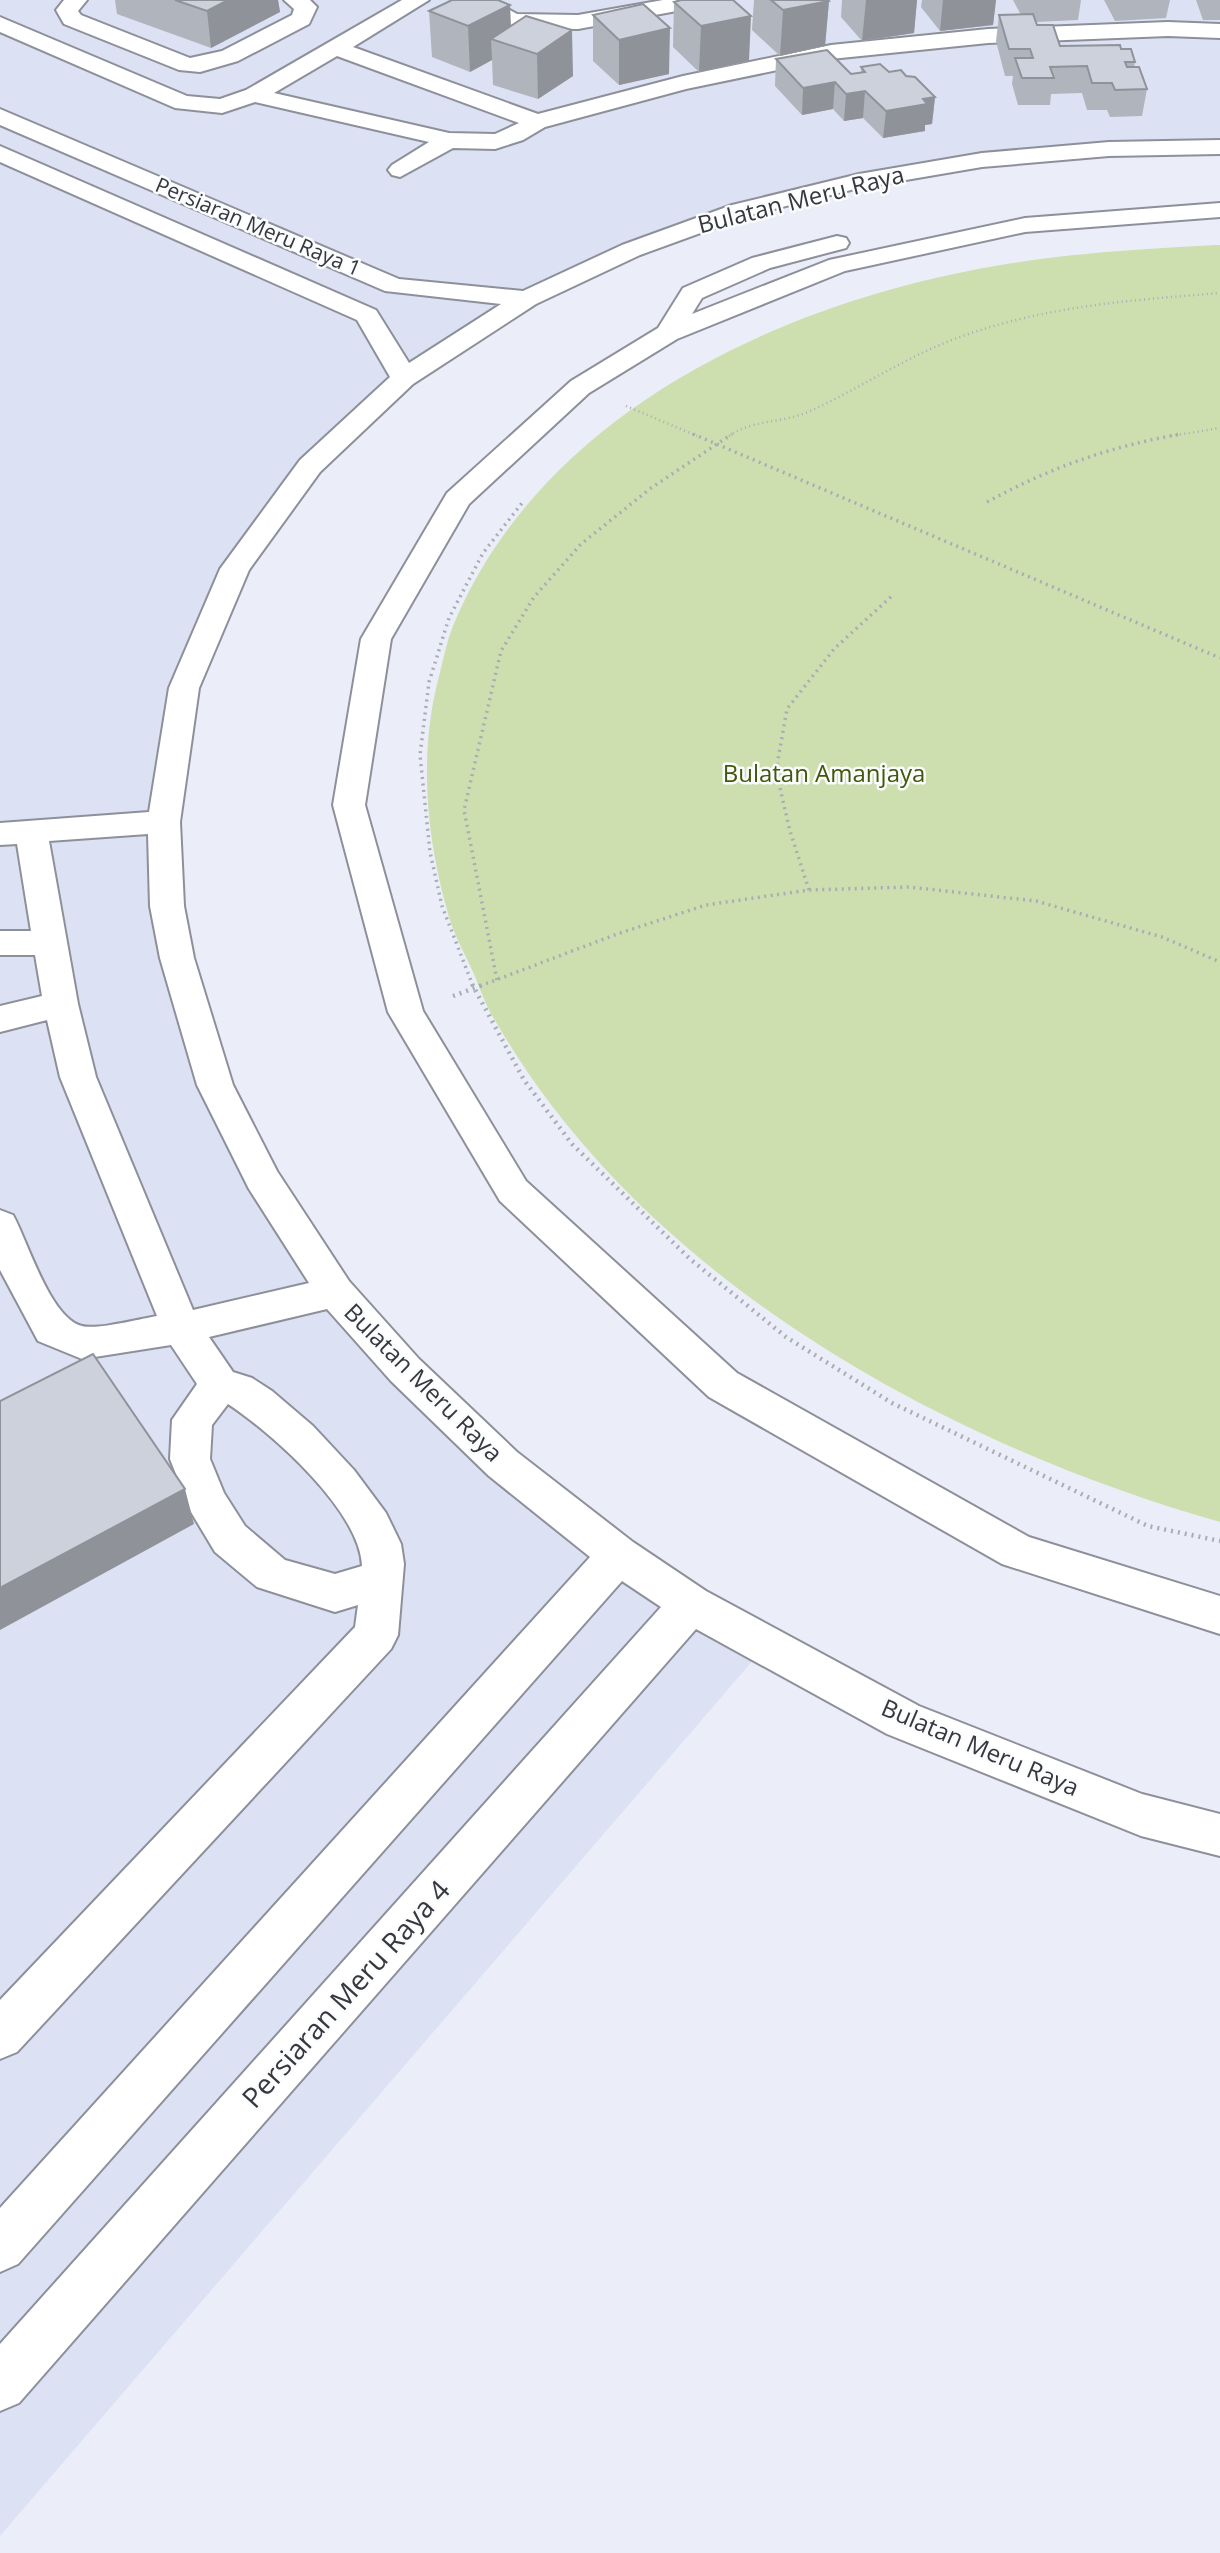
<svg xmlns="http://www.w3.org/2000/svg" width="1220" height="2553" font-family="'Open Sans',sans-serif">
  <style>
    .built { fill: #dce2f4 }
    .green { fill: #cedfaf }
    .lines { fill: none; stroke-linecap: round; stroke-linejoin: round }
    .minor-casing { stroke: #8d909a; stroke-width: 4 }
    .path-far2 { stroke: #aaacb5; stroke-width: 2.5; stroke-dasharray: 1 3.5; stroke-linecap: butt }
    .path-far1 { stroke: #aaacb5; stroke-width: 3.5; stroke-dasharray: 2 4.5; stroke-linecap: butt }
    .path { stroke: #aaacb5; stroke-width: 4.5; stroke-dasharray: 2 5; stroke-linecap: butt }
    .minor { fill: #fff; fill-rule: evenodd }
    .wall { fill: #b0b4bc }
    .shaded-wall { fill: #909299 }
    .building { fill: #cdd1db; stroke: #909299; stroke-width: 2 }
    .labels { text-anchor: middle; stroke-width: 5; stroke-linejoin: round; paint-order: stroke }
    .far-street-label { font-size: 21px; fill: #37383d; stroke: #fbfcfe }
    .street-label { font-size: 24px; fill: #37383d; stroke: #fbfcfe }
    .park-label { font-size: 24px; fill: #44570a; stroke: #fbfcfe }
    .near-street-label { font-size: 28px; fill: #37383d; stroke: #fbfcfe }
  </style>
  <rect width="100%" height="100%" fill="#ebeef9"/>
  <polygon class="built" points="0,0 1220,0 1220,150 1055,152 809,184 573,272 360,408 235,577 164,769 174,976 246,1142 484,1455 761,1651 0,2536"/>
  <path class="green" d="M1216,245H1220V1522C943,1443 644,1279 496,1022C486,1007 480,988 473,972C464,952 452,931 447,910C426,835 419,755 438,680C443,662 446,643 453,626C541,413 780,303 995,266C1068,253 1142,249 1216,245Z"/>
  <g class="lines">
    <g class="minor-casing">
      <g id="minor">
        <polygon points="64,0 87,0 78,11 81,15 190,58 222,51 292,15 294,9 284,0 310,0 317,7 309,24 238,61 200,72 179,70 64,24 56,10"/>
        <path d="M402,0H429L353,47L538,114L683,76L831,45L988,29L1168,22L1220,24V38L1168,36L988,43L831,59L686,89L545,127L523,140L495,149L453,148L400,177L392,175L388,170L392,165L429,142L255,102L222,113L175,108L0,32V17L187,96L220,99L246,90ZM337,56L519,123L495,134L449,133L274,93Z"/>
        <polygon points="465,0 492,0 517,14 578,15 663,0 710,0 699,7 578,29 513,28"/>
        <path d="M0,109L399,279L523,291L622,245L732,205L859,174L982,153L1109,142L1220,140V154L1109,156L982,167L859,188L750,215L640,255L536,304L413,384L320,472L249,570L199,688L180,822L184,906L194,958L233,1085L277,1171L349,1281L419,1359L517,1452L633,1542L706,1591L919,1706L1142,1794L1220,1814V1856L1141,1836L887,1734L696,1629L19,2403L0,2411V2344L661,1607L622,1581L18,2264L0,2272V2208L590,1557L489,1476L391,1381L327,1309L209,1337L233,1372L252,1378L272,1391L313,1426L354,1470L386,1513L401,1544L404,1564L398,1635L391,1649L17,2052L0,2059V2000L355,1627L358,1605L335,1612L257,1587L215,1552L191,1512L170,1459L172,1420L197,1384L171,1345L82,1359L38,1341L0,1270V1210L13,1215C28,1242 50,1318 82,1326C98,1330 139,1319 157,1316L60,1077L47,1020L0,1032V1006L42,996L35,955H0V931H31L17,844L0,845V823L149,812L169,688L220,569L300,460L390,377L357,320L0,162V146L376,310L409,363L501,304L385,291L0,125ZM148,834L150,906L160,958L197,1085L249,1189L309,1283L193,1310L96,1077L78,1004L49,841ZM228,1404C272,1433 360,1511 362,1566L335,1574L285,1560L245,1526L224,1493L210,1459L212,1425Z"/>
        <polygon points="1220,203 1220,217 1025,232 845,271 677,339 589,393 469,504 391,639 365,805 423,1011 526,1181 737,1373 1029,1537 1220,1596 1220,1634 1002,1564 709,1397 500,1201 388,1012 333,805 361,639 447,493 571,381 658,328 683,288 752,258 837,236 846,238 849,243 846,248 770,268 702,298 692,314 829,260 1025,218"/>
      </g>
    </g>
    <g class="path-far2">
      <polyline points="626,406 697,436"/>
      <path d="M729,436C756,418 782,424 810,411C861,388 910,354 963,336C1046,306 1133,300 1220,293"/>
      <polyline points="1171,436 1220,428"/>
    </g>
    <g class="path-far1">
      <polyline points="693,434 1220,658"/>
      <path d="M987,502C1052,467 1108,447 1181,434"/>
      <polyline points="809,890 790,831 776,771 787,709 834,649 894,594"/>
      <polyline points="497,980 464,810 501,651 534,597 581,544 651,488 732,434"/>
      <polyline points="473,986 442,906 430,852 420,755 429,682 449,618 483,553 522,503"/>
      <polyline points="480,986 617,934 706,905 809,890 909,887 1036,901 1162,937 1220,962"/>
    </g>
    <g class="path">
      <polyline points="472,984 524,1080 572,1144 690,1259 786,1337 892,1403 1148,1526 1220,1541"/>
      <polyline points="453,996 485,984"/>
    </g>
    <use href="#minor" class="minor"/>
  </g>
  <g class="wall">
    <polygon points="115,0 278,0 280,12 211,48 117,14"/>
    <polygon points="754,0 828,0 829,1 825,46 780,56 752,30"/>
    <polygon points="842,0 917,0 914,33 862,41 841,17"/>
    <polygon points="922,0 996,0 993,25 940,31 921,7"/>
    <polygon points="1013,0 1081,0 1078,20 1036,22 1037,25 1060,46 1121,49 1135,62 1134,67 1147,89 1142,116 1110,117 1107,110 1087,110 1082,93 1051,94 1050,105 1018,105 1012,84 1013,76 1005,76 996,41 999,15 1021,15"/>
    <polygon points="1104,0 1170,0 1166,18 1115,21"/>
    <polygon points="1196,0 1220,0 1220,20 1203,20"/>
    <polygon points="674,2 749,61 699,72 673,47"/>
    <polygon points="429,11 511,26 573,76 538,99 493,85 492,60 470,72 432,57"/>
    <polygon points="593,15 669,74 619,85 593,61"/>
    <polygon points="776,59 851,74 861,73 861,67 906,76 935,97 932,124 925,125 925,131 883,138 863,118 844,121 833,109 802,115 775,86"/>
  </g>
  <g class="shaded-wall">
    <polygon points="228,0 278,0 280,12 211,48 207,11"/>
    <polygon points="866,0 917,0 914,33 862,41"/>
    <polygon points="943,0 996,0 993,25 940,31"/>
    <polygon points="829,1 825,46 780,56 783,10"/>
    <polygon points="510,5 512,46 491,39 492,60 470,72 468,26"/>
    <polygon points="751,16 749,61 699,72 701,26"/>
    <polygon points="670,28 669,74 619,85 619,40"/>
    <polygon points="572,30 573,76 538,99 537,54"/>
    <polygon points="835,82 833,109 802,115 803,88"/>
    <polygon points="865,91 863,118 844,121 846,94"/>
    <polygon points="935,97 932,124 925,125 925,131 883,138 886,111 923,99"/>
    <polygon points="185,1489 194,1524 0,1630 0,1588"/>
  </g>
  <g class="building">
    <polygon points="175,0 228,0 207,11"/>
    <polygon points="452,0 498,0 510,5 468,26 429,11"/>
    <polygon points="681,0 733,0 751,16 701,26 674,2"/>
    <polygon points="771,0 828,0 829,1 783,10"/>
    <polygon points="643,4 670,28 619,40 593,15"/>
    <polygon points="1033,14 1037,25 1053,25 1060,46 1120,45 1121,49 1131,49 1135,62 1125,62 1127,67 1139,67 1147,89 1115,90 1112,83 1092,83 1087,66 1050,67 1054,78 1022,78 1015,58 1033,58 1030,49 1009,49 999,15"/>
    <polygon points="526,16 572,30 537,54 491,39"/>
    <polygon points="827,50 851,74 865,72 861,67 880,64 889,72 901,70 906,76 915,77 935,97 923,99 927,104 886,111 865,91 846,94 835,82 803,88 776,59"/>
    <polygon points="93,1354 185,1489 0,1588 0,1401"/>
  </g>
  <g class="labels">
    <g class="far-street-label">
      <text transform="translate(258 227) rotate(23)" y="7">Persiaran Meru Raya 1</text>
    </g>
    <g class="street-label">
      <text transform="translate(801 200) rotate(-14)" y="8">Bulatan Meru Raya</text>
      <text transform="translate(423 1383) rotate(45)" y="8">Bulatan Meru Raya</text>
      <text transform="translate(980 1748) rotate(23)" y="8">Bulatan Meru Raya</text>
    </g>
    <g class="park-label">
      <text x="824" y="782">Bulatan Amanjaya</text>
    </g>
    <g class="near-street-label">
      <text transform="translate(346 1994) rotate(-48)" y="10">Persiaran Meru Raya 4</text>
    </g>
  </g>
</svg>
